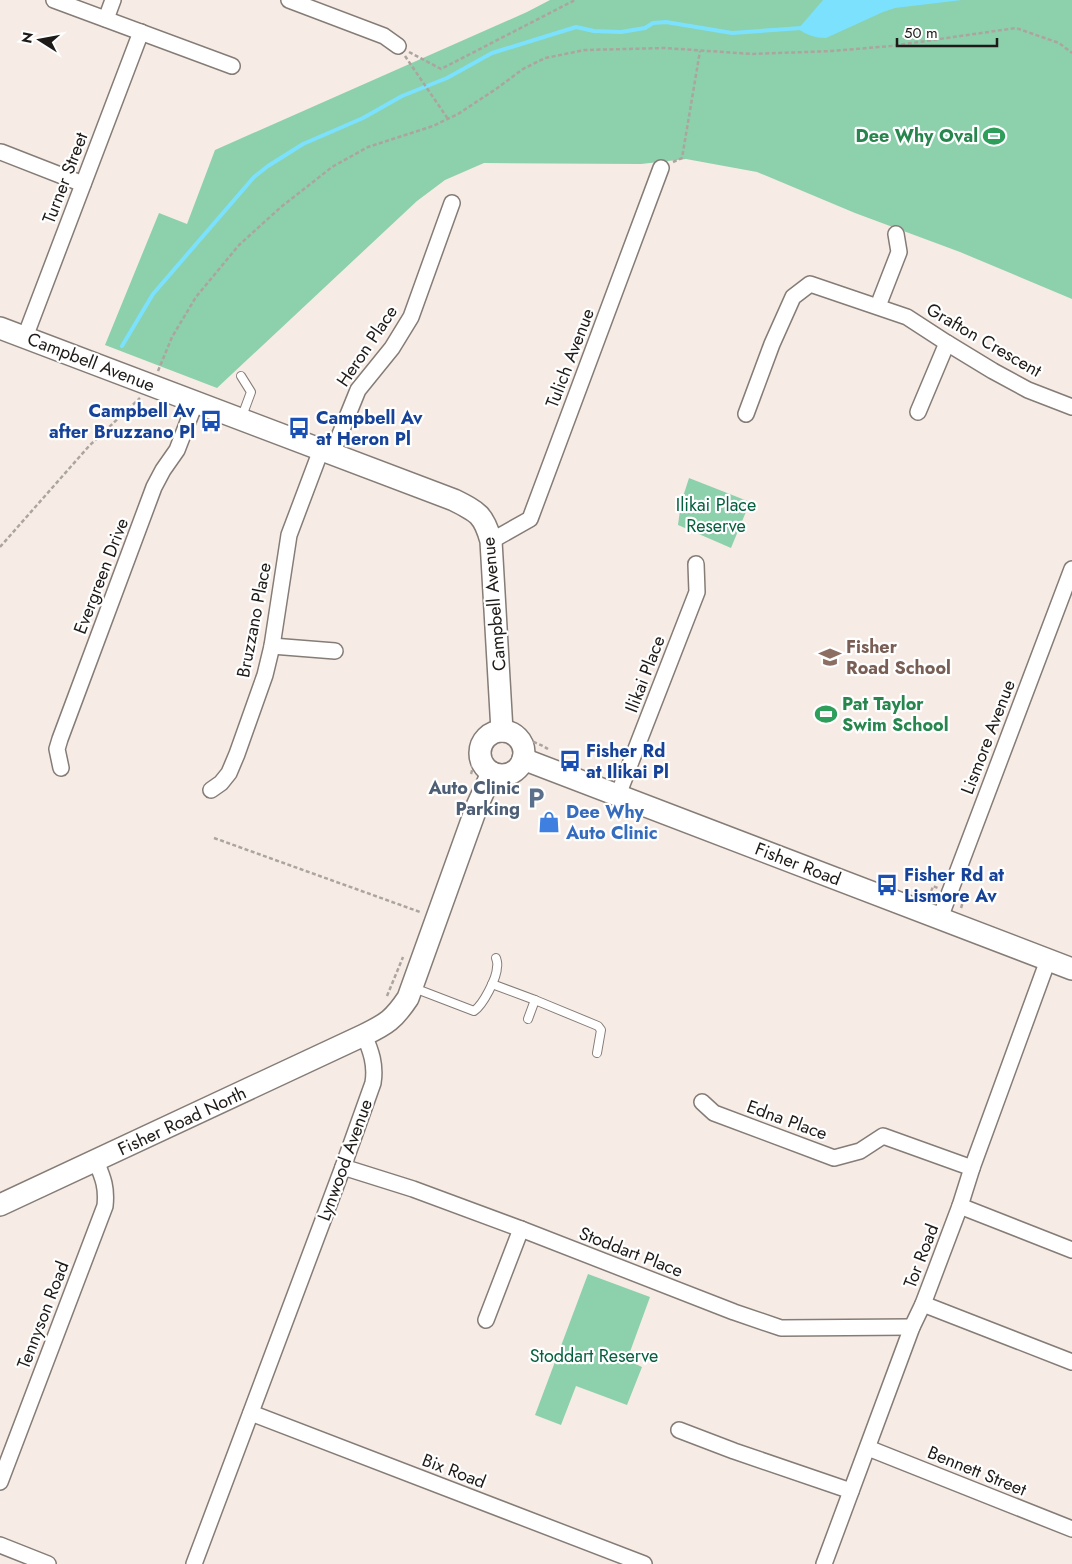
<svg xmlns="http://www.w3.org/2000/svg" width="1072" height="1564" font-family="Jost,sans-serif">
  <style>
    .green { fill: #8dd0ac }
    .water { fill: #7be1fd }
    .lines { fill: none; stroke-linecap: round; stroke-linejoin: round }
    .stream { stroke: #7be1fd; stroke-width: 4 }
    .lane-casing { stroke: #857c76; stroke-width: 10 }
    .street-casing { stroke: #857c76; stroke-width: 18 }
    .secondary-casing { stroke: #857c76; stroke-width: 24 }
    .path { stroke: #aca49f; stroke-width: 2.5; stroke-dasharray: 4 2.5; stroke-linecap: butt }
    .lane { stroke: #fff; stroke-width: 8 }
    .street { stroke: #fff; stroke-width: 15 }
    .secondary { stroke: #fff; stroke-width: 21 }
    .labels { text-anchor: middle; stroke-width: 4.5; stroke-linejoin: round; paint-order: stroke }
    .leisure-label { font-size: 18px; font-weight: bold; fill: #27864d; stroke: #fff; text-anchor: end }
    .street-label { font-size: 18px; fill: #1e1a18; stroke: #fff }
    .transit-label { font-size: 18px; font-weight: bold; fill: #164399; stroke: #fff; text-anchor: start }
    .park-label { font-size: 18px; fill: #05603e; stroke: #fff }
    .education-label { font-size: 18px; font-weight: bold; fill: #785e54; stroke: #fff; text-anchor: start }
    .service-label { font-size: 18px; font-weight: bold; fill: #4e5e75; stroke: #fff; text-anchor: end }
    .shop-label { font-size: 18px; font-weight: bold; fill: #366cbe; stroke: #fff; text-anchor: start }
  </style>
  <rect width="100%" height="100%" fill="#f6ece5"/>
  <g class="green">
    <polygon points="550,0 1072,0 1072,299 960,252 855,213 757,172 686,159 641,164 484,163 445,180 417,201 217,388 105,345 159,213 187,224 215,150 527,12"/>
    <polygon points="689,478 750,502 731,548 678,525 681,503"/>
    <polygon points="588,1274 650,1297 627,1360 642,1367 627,1405 576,1386 561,1425 535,1415"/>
  </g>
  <path class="water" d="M823,0H962L895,8L883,12L826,38C815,38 807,35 798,29Z"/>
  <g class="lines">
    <polyline class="stream" points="122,346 153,294 254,177 268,166 303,144 363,118 402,96 447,78 492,53 576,27 594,31 621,32 645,28 653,23 666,22 732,33 801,28"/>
    <g class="lane-casing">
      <g id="lane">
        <polyline points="241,376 251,392 241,419"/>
        <polyline points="492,984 535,1000 528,1019"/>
        <path d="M414,988L474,1011C483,1005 497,978 497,967C498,964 497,961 496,958"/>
        <polyline points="535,1000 598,1026 601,1030 597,1053"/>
      </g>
    </g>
    <g class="street-casing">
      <g id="street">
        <polyline points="54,0 232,66"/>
        <polyline points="289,0 384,36 398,46"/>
        <polyline points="106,19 113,0"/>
        <polyline points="1,152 83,184"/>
        <polyline points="878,306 899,252 896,234"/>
        <polyline points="25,337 141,32"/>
        <polyline points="918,412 947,343"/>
        <polyline points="746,414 772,344 793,297 810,284 907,317 947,343 993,371 1028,390 1072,407"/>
        <polyline points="332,454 358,390 392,348 411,317 452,203"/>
        <polyline points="491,541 530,519 661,168"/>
        <polyline points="272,646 335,651"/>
        <polyline points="61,768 57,749 60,739 154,487 163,470 177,450 196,401"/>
        <polyline points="211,790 221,783 229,773 237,754 265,675 272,646 289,535 321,450"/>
        <polyline points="618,795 697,592 696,564"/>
        <polyline points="940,918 1072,569"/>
        <polyline points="702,1102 714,1113 834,1158 860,1151 883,1136 972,1168"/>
        <polyline points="343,1167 413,1189 521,1229 734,1312 781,1328 912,1327"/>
        <polyline points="960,1206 1072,1250"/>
        <polyline points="923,1304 1072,1362"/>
        <polyline points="486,1320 521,1229"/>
        <polyline points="251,1413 644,1564"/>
        <polyline points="679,1430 734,1451 851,1491"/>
        <polyline points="868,1448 1072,1529"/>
        <path d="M0,1482L105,1206C107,1187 103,1178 96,1161"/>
        <polyline points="0,1545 48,1564"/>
        <path d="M194,1564L343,1167L373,1083C376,1065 371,1051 364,1035"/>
        <polyline points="824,1564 912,1327 923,1304 960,1206 972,1168 1048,960"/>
      </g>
    </g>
    <g class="secondary-casing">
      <g id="secondary">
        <path d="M0,328L454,500C478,512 484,515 491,541L502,731"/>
        <circle cx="502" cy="753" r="22"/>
        <polyline points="523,759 1072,969"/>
        <path d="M0,1205L364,1035C387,1024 394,1019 408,998L477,806L492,773"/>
      </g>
    </g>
    <g class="path">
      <polyline points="409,52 441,69 575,0"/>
      <polyline points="405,56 448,119"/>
      <polyline points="673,162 682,158 700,51"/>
      <polyline points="158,371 172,337 196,297 239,245 281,207 332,167 368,147 433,126 458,114 496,89 523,69 545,58 585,50 665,48 752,54 832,51 891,46 1016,28 1059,43 1072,53"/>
      <polyline points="0,547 89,446 140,398"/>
      <path d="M520,728C527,743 536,741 548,749"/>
      <path d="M471,774C474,766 471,758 472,750C474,742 480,735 484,728"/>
      <polyline points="214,838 420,912"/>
      <polyline points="926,895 931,892 933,886 938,888"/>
      <polyline points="961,908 964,899 962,898"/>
      <polyline points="387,996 403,957"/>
    </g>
    <use href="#lane" class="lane"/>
    <use href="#street" class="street"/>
    <use href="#secondary" class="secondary"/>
  </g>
  <defs>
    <g id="stadium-bare" transform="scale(1.725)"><path d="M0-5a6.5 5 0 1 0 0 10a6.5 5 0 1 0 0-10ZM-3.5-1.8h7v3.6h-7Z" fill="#2e9e5b" stroke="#fff" stroke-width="2.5" paint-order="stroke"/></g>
    <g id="bus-bare" transform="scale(1.725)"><path d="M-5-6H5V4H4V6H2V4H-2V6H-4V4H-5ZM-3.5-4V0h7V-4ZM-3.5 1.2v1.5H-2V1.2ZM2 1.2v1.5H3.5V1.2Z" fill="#1a4fb4" stroke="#fff" stroke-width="2.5" paint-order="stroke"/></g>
    <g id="school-bare" transform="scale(1.725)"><path d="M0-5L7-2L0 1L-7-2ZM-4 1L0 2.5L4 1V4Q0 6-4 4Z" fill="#8d6e63" stroke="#fff" stroke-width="2.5" paint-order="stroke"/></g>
    <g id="parking-bare" transform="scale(1.725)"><path d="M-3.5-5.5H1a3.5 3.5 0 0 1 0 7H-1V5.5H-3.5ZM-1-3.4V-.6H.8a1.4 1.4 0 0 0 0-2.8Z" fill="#5c6f8a" stroke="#fff" stroke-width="2.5" paint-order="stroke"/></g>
    <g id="shop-bare" transform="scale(1.725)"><path d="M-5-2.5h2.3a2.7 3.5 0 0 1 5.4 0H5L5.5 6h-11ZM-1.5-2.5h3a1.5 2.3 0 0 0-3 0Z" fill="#3f7fe0" stroke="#fff" stroke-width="2.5" paint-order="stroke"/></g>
  </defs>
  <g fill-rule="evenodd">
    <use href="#stadium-bare" x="994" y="136"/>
    <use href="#bus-bare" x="211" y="421"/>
    <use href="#bus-bare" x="299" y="428"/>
    <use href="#school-bare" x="830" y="657"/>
    <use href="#stadium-bare" x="826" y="714"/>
    <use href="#bus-bare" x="570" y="761"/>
    <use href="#parking-bare" x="536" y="798"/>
    <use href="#shop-bare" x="549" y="822"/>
    <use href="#bus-bare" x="887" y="885"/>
  </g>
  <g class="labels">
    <g class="leisure-label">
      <text x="978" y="142">Dee Why Oval</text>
      <text x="842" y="710" text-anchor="start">Pat Taylor<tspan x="842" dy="21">Swim School</tspan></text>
    </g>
    <g class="street-label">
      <text transform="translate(65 178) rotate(-69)" y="6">Turner Street</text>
      <text transform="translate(984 340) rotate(30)" y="6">Grafton Crescent</text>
      <text transform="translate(367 346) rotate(-56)" y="6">Heron Place</text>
      <text transform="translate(570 358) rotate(-69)" y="6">Tulich Avenue</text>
      <text transform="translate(91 362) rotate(21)" y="6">Campbell Avenue</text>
      <text transform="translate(101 576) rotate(-69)" y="6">Evergreen Drive</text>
      <text transform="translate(494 604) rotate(-95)" y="6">Campbell Avenue</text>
      <text transform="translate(254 620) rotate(-79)" y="6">Bruzzano Place</text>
      <text transform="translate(645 674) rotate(-69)" y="6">Ilikai Place</text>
      <text transform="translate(988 737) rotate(-69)" y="6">Lismore Avenue</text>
      <text transform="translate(798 864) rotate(21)" y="6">Fisher Road</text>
      <text transform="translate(787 1120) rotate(20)" y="6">Edna Place</text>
      <text transform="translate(182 1121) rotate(-25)" y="6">Fisher Road North</text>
      <text transform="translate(345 1160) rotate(-70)" y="6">Lynwood Avenue</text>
      <text transform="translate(631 1252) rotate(21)" y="6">Stoddart Place</text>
      <text transform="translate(921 1256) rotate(-69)" y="6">Tor Road</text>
      <text transform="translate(43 1315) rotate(-69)" y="6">Tennyson Road</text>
      <text transform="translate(454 1471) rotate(21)" y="6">Bix Road</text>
      <text transform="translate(977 1471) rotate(22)" y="6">Bennett Street</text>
    </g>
    <g class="transit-label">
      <text x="195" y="417" text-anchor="end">Campbell Av<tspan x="195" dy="21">after Bruzzano Pl</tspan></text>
      <text x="316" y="424">Campbell Av<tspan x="316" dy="21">at Heron Pl</tspan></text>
      <text x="586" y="757">Fisher Rd<tspan x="586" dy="21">at Ilikai Pl</tspan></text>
      <text x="904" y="881">Fisher Rd at<tspan x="904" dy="21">Lismore Av</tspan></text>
    </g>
    <g class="park-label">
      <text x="716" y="511">Ilikai Place<tspan x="716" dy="21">Reserve</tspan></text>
      <text x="594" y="1362">Stoddart Reserve</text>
    </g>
    <g class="education-label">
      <text x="846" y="653">Fisher<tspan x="846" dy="21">Road School</tspan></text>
    </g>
    <g class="service-label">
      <text x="520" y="794">Auto Clinic<tspan x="520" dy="21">Parking</tspan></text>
    </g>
    <g class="shop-label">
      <text x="566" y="818">Dee Why<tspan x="566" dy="21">Auto Clinic</tspan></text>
    </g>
  </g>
  <g transform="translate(40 40) rotate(281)" stroke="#ffffff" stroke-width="4" paint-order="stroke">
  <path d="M0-4L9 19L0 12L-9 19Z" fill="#1e1a18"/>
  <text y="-8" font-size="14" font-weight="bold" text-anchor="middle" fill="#1e1a18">N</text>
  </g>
  <path d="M897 38v8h100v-8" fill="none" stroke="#1e1a18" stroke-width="2.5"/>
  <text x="904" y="38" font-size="15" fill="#1e1a18" stroke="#ffffff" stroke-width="4" paint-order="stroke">50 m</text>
</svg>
